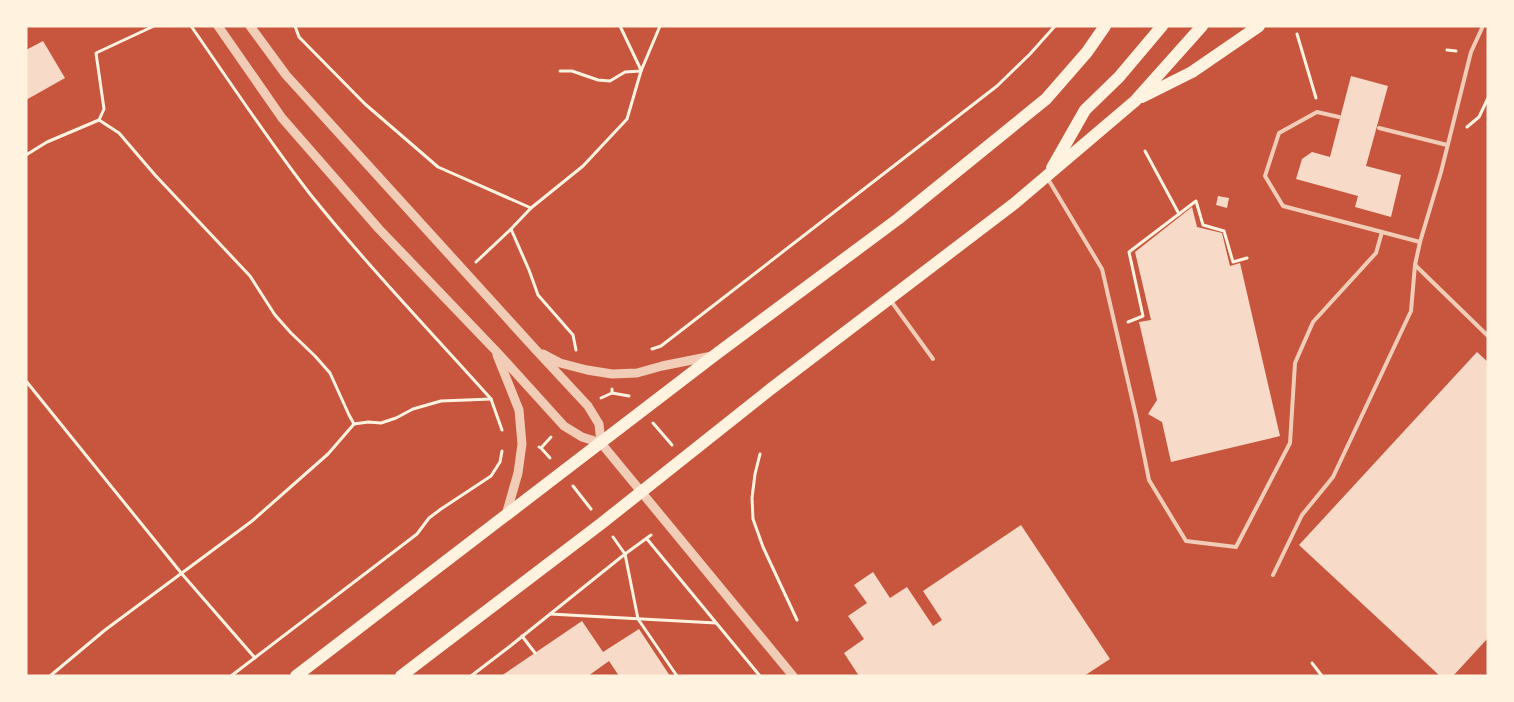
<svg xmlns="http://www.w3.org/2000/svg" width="1514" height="702" font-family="Commissioner,sans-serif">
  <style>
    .building { fill: #f7dbc8 }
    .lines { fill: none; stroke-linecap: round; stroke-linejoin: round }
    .path { stroke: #fff3e0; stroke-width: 3 }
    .service { stroke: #f1ccb7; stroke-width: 4 }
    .tertiary { stroke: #f1ccb7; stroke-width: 9 }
    .primary { stroke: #fff3e0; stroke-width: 12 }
  </style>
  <rect width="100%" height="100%" fill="#c8553d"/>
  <g class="building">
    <polygon points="43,41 65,78 26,100 26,50"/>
    <polygon points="1351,76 1388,86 1366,166 1401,175 1391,217 1355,207 1358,196 1296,179 1302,159 1312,152 1330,157"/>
    <polygon points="1218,196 1229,198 1227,208 1216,205"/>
    <polygon points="1192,207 1197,227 1222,233 1230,266 1240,263 1280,436 1171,462 1162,422 1148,414 1157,400 1139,322 1151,320 1135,252"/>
    <polygon points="1477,352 1488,362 1488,638 1453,676 1440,676 1299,545"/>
    <polygon points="1021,525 1110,659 1084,676 859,676 844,653 864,639 848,616 867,603 854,585 873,572 890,598 907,587 933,626 942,620 923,591"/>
    <polygon points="582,621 603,652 639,629 670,676 619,676 609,661 588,676 501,676"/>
  </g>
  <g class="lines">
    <g class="path">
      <path d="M191,26C230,82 268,140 310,194C367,265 430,331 491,399L502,430"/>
      <polyline points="295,26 299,37 365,104 438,167 531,208"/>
      <polyline points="620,26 641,70"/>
      <polyline points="1297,34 1316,98"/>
      <polyline points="1447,50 1456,51"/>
      <polyline points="560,71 572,71 598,80 610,81 625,72 641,71"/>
      <polyline points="99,120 119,133 155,175 250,276 275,315 291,333 315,356 330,373 349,415 354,424"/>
      <polyline points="1467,127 1479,117 1488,98"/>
      <polyline points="1145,151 1179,214"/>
      <polyline points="26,155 47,142 99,120 104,109 96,53 154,26"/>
      <polyline points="511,229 529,270 538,295 573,335 576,350"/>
      <polyline points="476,262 511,229 531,208 583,166 627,119 641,71 660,26"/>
      <polyline points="1128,322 1143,316 1129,252 1196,201 1203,225 1224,231 1233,262 1247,258"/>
      <polyline points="652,349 661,346 997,86 1030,54 1055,26"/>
      <polyline points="26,381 182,574 255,658"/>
      <polyline points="612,393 629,396"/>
      <polyline points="601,398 612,393 612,389"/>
      <polyline points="653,423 672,445"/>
      <polyline points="539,447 541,448 550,458"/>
      <polyline points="541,448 551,437"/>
      <polyline points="760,454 755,474 752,498 753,519 763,547 797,620"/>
      <polyline points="573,486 591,509"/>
      <polyline points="613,537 625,554 638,619 677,676"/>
      <polyline points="647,539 760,676"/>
      <polyline points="550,614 716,623"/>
      <polyline points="522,636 535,653"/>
      <polyline points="1312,663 1322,676"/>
      <polyline points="50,676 105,630 252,521 328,454 354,424 368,422 381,423 396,418 413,409 441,401 491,399"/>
      <polyline points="231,676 417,534 429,518 441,509 491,476 500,462 502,451"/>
      <polyline points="471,676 509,647 625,554 651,535"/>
    </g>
    <g class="service">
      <polyline points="1339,117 1317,112 1279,133 1265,176 1283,206 1382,232"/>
      <polyline points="1379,128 1447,145"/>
      <polyline points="1048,179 1102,269 1136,416 1149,480 1186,541 1236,547 1290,443 1295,363 1313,322 1376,253 1382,232 1420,242"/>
      <polyline points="1415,265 1488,336"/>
      <polyline points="891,301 933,359"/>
      <polyline points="1273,575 1302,515 1333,477 1411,311 1415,265 1420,242 1441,172 1471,52 1483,26"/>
    </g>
    <g class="tertiary">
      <polyline points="218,26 282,118 379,229 495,350 564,426 582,437 601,443"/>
      <polyline points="250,26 286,75 536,350 588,406 599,424 601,443"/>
      <polyline points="543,354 560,363 587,370 612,374 637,373 662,366 712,356"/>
      <polyline points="497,355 519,410 522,444 518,473 506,515"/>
      <polyline points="601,443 793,676"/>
    </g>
    <g class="primary">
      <polyline points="1142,97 1192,72 1259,26"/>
      <polyline points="1052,168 1085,110 1119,77 1162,26"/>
      <polyline points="296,676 715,355 898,219 1046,99 1087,52 1105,26"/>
      <polyline points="401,676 602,523 772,388 1015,203 1135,101 1202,26"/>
    </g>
  </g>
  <rect width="1514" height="702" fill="none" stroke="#fff3e0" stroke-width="55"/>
</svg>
